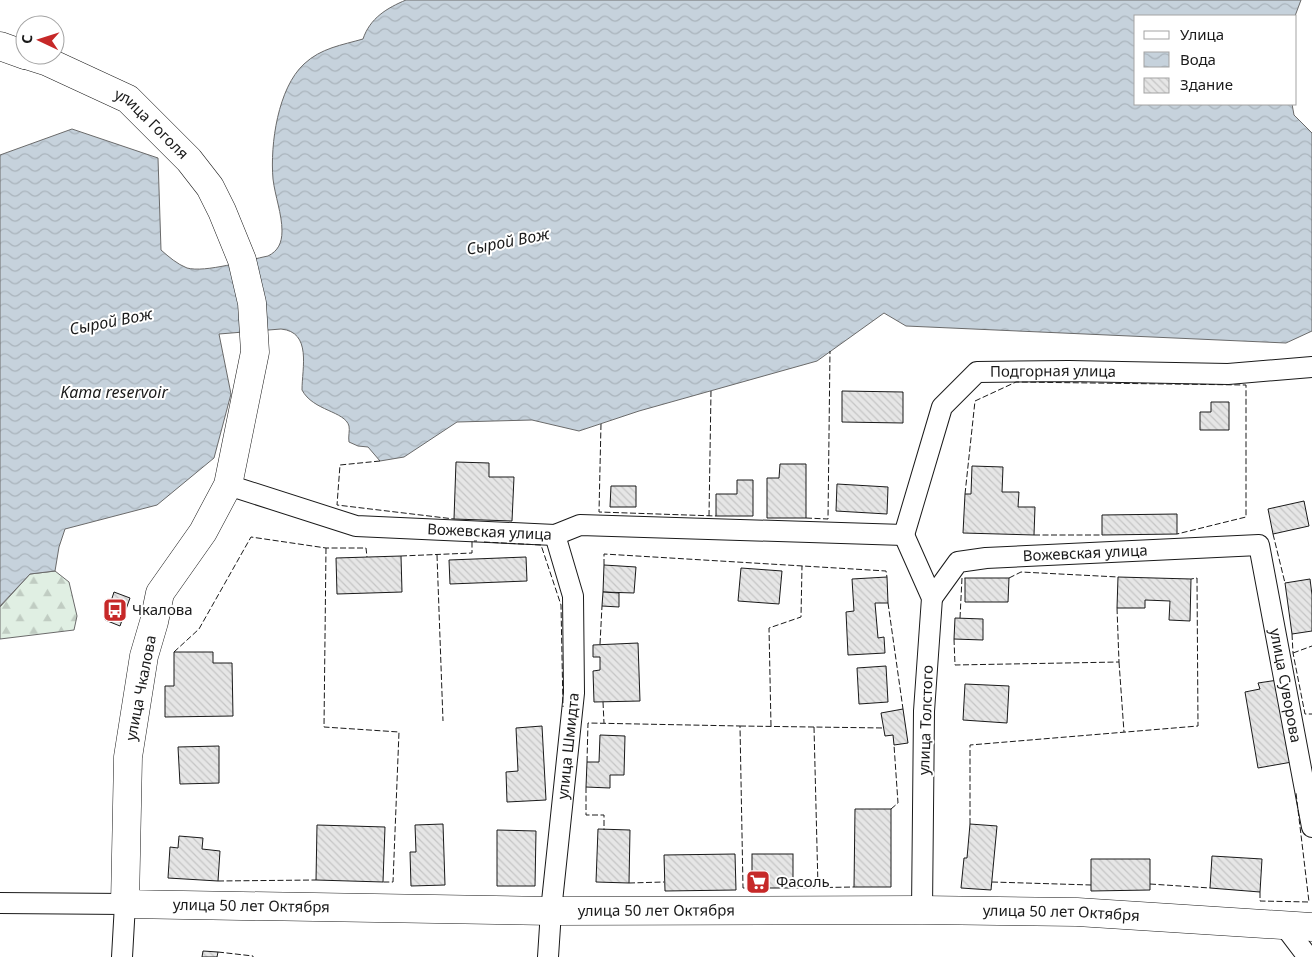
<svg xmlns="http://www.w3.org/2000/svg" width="1312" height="957" font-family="'Noto Sans',sans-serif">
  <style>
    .forest { fill: url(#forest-firs); stroke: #6a6a6a }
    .water { fill: url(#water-waves); stroke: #6a6a6a }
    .building { fill: url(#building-back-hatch); stroke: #1a1a1a }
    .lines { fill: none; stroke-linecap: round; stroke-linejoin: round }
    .minor-casing { stroke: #1a1a1a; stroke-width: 22 }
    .secondary-casing { stroke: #1a1a1a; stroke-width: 29 }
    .minor { stroke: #fff; stroke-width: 20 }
    .secondary { stroke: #fff; stroke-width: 28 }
    .fence { stroke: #1a1a1a; stroke-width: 1; stroke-dasharray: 6 2.5; stroke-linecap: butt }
    .labels { text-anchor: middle; stroke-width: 4; stroke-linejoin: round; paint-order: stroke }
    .street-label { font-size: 15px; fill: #1a1a1a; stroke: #fff }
    .poi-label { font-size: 15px; fill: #1a1a1a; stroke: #fff; text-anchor: start }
    .water-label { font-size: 16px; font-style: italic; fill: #1a1a1a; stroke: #fff }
  </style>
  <defs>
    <pattern id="forest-firs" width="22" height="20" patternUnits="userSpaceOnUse" patternTransform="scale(1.25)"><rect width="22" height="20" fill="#e0efe3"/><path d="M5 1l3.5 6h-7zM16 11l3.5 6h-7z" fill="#c0ccc2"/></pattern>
    <pattern id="water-waves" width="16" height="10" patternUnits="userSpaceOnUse" patternTransform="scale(1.25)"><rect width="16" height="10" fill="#c6d2dc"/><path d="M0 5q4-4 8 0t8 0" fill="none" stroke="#aab4bc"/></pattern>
    <pattern id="building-back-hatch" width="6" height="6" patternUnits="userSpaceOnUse" patternTransform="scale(1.25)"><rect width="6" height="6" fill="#e6e6e6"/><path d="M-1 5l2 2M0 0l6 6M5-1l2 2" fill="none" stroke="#c5c5c5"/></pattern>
  </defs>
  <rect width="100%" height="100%" fill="#fff"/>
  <polygon class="forest" points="55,571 69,582 77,616 74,630 0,639 0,607 30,574"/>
  <path class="water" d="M406,0H1301L1295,16H1136V104H1292L1294,115L1312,133V331L1286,343L906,326L884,313L817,361L639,411L579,431L532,420L457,422L404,457L380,461L368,447L358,446L349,442C348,437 350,430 349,426C345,411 313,411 302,390C302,368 312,332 281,329L219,334L231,394L214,458L157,505L65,529L59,547L55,571L30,574L0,606V155L72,129L158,158L161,250C169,257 177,264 187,268C205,273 248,260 268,256C278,251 282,243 282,231C282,214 275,196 273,179C270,144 278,88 304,64C321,48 342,45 363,39C370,18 387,8 406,0Z"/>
  <g class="building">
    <polygon points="842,391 903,392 903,423 842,422"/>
    <polygon points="1211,402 1229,402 1229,430 1200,430 1200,412 1211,412"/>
    <polygon points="456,462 489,463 489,477 514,477 512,521 454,519"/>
    <polygon points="780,464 806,464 806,518 767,518 767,478 779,478"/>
    <polygon points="972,466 1003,467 1002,492 1019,492 1018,507 1035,507 1034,535 963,533 965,494 971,494"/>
    <polygon points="737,480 753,480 753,516 716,516 716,494 737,494"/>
    <polygon points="837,484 888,487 887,514 836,511"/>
    <polygon points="611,486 636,486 636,507 610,507"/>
    <polygon points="1304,501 1309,526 1273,534 1268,509"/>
    <polygon points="1177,514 1177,534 1102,535 1102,515"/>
    <polygon points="401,556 402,592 337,594 336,558"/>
    <polygon points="526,557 527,581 450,584 449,560"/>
    <polygon points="604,565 636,567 634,593 603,592"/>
    <polygon points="741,568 782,571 779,604 738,601"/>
    <polygon points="887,577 888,603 875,603 878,638 884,637 885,653 848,655 846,612 854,611 852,579"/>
    <polygon points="1118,577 1191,579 1190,621 1169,620 1170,601 1145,600 1145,608 1117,608"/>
    <polygon points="965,578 1009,578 1008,602 965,602"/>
    <polygon points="1310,579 1312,595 1312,631 1292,634 1285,583"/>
    <polygon points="114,592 130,598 120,626 105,620"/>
    <polygon points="603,592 619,593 619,607 602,606"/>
    <polygon points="955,618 983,619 983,640 954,639"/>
    <polygon points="638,643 640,701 594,702 593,671 600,670 600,657 593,657 593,645"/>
    <polygon points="174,652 213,652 213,663 232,663 233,716 165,717 165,686 174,686"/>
    <polygon points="886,666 888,702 859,704 857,668"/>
    <polygon points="1278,680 1292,762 1258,768 1245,692 1260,689 1258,683"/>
    <polygon points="965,684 1009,686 1007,723 963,720"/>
    <polygon points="903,709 908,743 894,745 893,735 885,736 881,713"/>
    <polygon points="542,726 546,800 507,802 506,772 518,771 516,728"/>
    <polygon points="600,735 625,736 624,775 610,775 610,788 586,787 587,762 599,762"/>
    <polygon points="219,746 219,783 180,784 178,747"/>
    <polygon points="855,809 891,809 891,887 854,887"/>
    <polygon points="443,824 445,885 411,886 410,852 416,852 415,825"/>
    <polygon points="970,824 997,826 991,890 961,888 964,858 967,858"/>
    <polygon points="317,825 385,827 383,882 316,880"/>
    <polygon points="598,829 630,830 629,883 596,882"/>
    <polygon points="497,830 536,831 535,886 497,886"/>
    <polygon points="179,836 203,838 202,849 220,851 218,881 168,878 170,847 178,848"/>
    <polygon points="735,854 736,890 665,891 664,855"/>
    <rect x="752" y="854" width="41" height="34"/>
    <polygon points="1212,856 1262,859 1260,892 1210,888"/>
    <polygon points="1091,859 1150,859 1150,890 1091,891"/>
    <polygon points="203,951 218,952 217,957 202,957"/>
  </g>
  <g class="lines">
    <g class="minor-casing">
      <g id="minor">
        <path id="s1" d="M228,485L356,526L555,535L580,525L904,535"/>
        <path id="s2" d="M904,535L942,407L977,372L1069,371L1228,374L1312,367"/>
        <polyline points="904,535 932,598 924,711 922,910"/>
        <path id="s3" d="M932,598L958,562L986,558L1259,545L1312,827"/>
        <polyline points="0,903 125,904 122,957"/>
        <polyline points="1283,924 1308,957"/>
        <path id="s4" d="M548,957L551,911L574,693L573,596L555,535"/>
      </g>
    </g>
    <g class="secondary-casing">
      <g id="secondary">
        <polyline points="0,46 25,55"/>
        <path id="s5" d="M26,55L48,62L128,99L189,160L210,187L222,211L242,260L252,303L255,352L228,485L203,532L160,593L154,622L144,656L128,757L125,904L551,911L922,910L1077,912L1312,927"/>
      </g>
    </g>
    <use href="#minor" class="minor"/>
    <use href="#secondary" class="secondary"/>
    <g class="fence">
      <polyline points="601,424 599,512 716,516"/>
      <polyline points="380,461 340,465 337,505 454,519"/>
      <polyline points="965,494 975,401 1016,382 1246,385 1246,517 1177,534"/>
      <polyline points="709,516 711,391"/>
      <polyline points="806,518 828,519 830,351"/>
      <polyline points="1273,534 1285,583"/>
      <polyline points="1034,535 1102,535"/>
      <polyline points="484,542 541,545 561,605 563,707"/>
      <polyline points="326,548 324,727 399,732 393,882 383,882"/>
      <polyline points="437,555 443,721"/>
      <polyline points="401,556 472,553 472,541 477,541"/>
      <polyline points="604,565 604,554 886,571 887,577"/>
      <polyline points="1009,578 1021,572 1118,577"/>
      <polyline points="888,603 903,709"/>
      <polyline points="960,618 962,578 965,578"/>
      <polyline points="1292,634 1293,653 1305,714 1312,714"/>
      <polyline points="954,639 955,665 1119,662 1117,608"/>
      <polyline points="600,644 602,606"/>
      <polyline points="174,652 199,629 251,537 326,548 366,548 367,557"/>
      <polyline points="1293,653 1312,646"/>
      <polyline points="1119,662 1124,732"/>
      <polyline points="603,702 604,723"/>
      <polyline points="740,726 884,728"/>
      <polyline points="771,726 769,628 801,617 802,566"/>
      <polyline points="814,727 818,887"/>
      <polyline points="587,762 588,723 740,726 743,888 752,888"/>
      <polyline points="586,787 586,815 604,815 604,830"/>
      <polyline points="891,809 898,803 894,745"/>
      <polyline points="970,824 970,745 1198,726 1197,578 1191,579"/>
      <polyline points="218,881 316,880"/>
      <polyline points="992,882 1091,885"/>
      <polyline points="629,883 664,882"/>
      <polyline points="1150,884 1210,888"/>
      <polyline points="793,888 854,887"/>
      <polyline points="1260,892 1260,901 1309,902 1296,793"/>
      <polyline points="218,952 253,956 253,957"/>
    </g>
  </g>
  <defs>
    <g id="bus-square" transform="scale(1.25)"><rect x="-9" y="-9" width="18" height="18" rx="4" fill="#c62828" stroke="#fff"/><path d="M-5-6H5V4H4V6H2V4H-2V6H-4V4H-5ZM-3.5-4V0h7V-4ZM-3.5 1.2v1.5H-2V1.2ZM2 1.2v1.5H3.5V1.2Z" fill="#fff"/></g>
    <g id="supermarket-square" transform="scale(1.25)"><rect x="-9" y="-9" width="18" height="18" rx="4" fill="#c62828" stroke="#fff"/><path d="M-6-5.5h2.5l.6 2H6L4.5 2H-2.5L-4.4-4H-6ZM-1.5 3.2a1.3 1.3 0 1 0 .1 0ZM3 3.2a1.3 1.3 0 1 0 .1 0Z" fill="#fff"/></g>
  </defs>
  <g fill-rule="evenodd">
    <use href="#bus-square" x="115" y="610"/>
    <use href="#supermarket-square" x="758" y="882"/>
  </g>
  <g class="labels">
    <g class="street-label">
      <text dy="5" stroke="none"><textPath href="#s5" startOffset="145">улица Гоголя</textPath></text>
      <text dy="5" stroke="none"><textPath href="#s2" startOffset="259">Подгорная улица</textPath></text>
      <text dy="5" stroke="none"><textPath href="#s1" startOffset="268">Вожевская улица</textPath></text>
      <text dy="5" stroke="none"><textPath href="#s3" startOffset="172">Вожевская улица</textPath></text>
      <text dy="5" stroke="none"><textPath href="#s3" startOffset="489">улица Суворова</textPath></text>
      <text transform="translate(141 688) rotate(-79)" y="5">улица Чкалова</text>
      <text transform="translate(926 720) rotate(-88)" y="5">улица Толстого</text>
      <text dy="5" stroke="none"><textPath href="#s4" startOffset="212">улица Шмидта</textPath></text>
      <text dy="5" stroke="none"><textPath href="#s5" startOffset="1109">улица 50 лет Октября</textPath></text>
      <text dy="5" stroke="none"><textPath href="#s5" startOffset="1514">улица 50 лет Октября</textPath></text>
      <text dy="5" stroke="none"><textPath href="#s5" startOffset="1919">улица 50 лет Октября</textPath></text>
    </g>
    <g class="poi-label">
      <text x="132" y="615">Чкалова</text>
      <text x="776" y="887">Фасоль</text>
    </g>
    <g class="water-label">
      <text transform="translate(508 241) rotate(-11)" y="6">Сырой Вож</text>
      <text transform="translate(111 321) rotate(-11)" y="6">Сырой Вож</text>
      <text x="114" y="398">Kama reservoir</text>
    </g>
  </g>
  <rect x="1134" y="15" width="162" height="90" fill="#ffffff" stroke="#a3a3a3"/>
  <rect x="1144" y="31" width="25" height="8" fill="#ffffff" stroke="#a3a3a3"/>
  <text x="1180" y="40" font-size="15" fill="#1a1a1a">Улица</text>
  <rect x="1144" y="52" width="25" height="15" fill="url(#water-waves)" stroke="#a3a3a3"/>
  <text x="1180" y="65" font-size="15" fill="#1a1a1a">Вода</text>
  <rect x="1144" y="78" width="25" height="15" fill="url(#building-back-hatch)" stroke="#a3a3a3"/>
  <text x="1180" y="90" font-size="15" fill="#1a1a1a">Здание</text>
  <g transform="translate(40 40) rotate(274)"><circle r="24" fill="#ffffff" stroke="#a3a3a3"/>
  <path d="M0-4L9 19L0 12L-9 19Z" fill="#c62828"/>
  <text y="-8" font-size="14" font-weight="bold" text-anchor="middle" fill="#1a1a1a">С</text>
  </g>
</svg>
